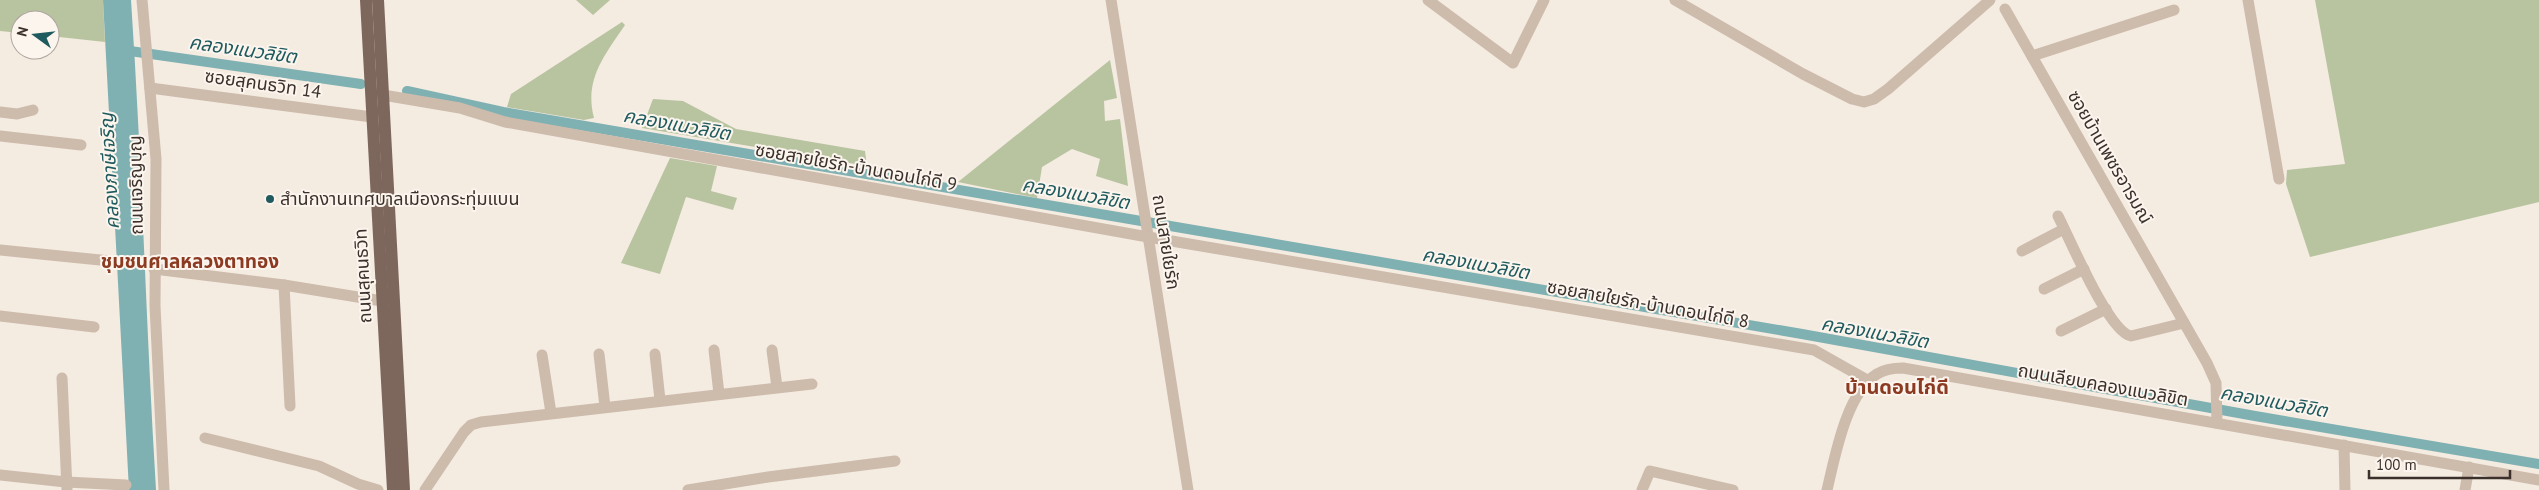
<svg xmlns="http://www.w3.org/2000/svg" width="2539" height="490" font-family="'PT Sans','Noto Sans Thai',sans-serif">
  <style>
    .green { fill: #b8c4a0 }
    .water { fill: #7fb0b2 }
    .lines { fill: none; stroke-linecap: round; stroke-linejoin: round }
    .canal { stroke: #7fb0b2; stroke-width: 10 }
    .minor { stroke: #cdbbac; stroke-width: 11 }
    .major { stroke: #7d675c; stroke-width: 12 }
    .poi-dot { fill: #1f5a5e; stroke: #fbf5ee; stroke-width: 2 }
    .labels { text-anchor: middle; stroke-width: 4; stroke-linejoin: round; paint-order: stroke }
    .street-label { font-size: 18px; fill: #3b302b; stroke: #fbf5ee }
    .poi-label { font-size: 18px; fill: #3b302b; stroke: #fbf5ee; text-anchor: start }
    .water-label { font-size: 19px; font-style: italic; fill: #1f5a5e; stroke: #fbf5ee }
    .neighbourhood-label { font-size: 19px; font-weight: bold; fill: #8c3b22; stroke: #fbf5ee }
    .quarter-label { font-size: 20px; font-weight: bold; fill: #8c3b22; stroke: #fbf5ee }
  </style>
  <rect width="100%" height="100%" fill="#f4ebe1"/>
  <g class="green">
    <polygon points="0,0 103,0 105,42 50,36 50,20 20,20 20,33 0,31"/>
    <polygon points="576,0 610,0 593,15"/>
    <polygon points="2315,0 2539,0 2539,202 2310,257 2286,184 2287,170 2345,164"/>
    <path d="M622,22L625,25C604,56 584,80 594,118L584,120L507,107L511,94Z"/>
    <polygon points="1110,60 1117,98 1104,101 1105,121 1120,119 1128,186 1096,176 1100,159 1072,149 1042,167 1037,198 958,182"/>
    <polygon points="653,99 683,101 736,129 865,151 867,166 642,128"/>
    <polygon points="670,158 717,166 711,191 737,198 733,210 686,197 660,274 621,263"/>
  </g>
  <path class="water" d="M103,0H131C142,163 146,327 156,490H129Z"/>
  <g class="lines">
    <g class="canal">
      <polyline points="123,50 361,84"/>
      <polyline points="407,91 503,112 1802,334 2255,416 2539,464"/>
    </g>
    <g class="minor">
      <polyline points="142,0 156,159 155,306 164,490"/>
      <polyline points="1111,0 1188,490"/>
      <polyline points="1428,0 1513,63 1544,0"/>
      <polyline points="1675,0 1803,74 1852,99 1864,102 1874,99 1888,89 1990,0"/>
      <polyline points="2248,0 2279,179"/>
      <polyline points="2005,9 2207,363 2216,383 2217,423"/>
      <polyline points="2032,56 2174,10"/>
      <polyline points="150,88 372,117"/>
      <polyline points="383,95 460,108 505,122 1148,237 1814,350 1869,381"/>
      <polyline points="0,112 17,114 33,110"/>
      <polyline points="0,136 81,145"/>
      <path d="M2058,216C2070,239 2108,331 2131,336L2184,323"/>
      <polyline points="0,250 110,261"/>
      <polyline points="2022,251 2064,229"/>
      <polyline points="154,269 284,285 382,301"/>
      <polyline points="284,285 290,406"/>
      <polyline points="2044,289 2084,269"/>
      <polyline points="0,316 94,327"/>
      <polyline points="2061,331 2106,309"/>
      <polyline points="714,350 719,394"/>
      <polyline points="772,350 777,387"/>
      <polyline points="599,354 605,407"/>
      <polyline points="655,354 660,400"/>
      <polyline points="542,355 551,413"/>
      <polyline points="62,378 67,489"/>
      <polyline points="205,438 319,466 358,484 378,490"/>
      <polyline points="2344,445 2345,490"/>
      <polyline points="0,475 66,482 126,485"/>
      <polyline points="425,490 464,432 471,425 481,422 812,384"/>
      <polyline points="688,490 768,477 895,461"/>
      <polyline points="1642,490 1650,471 1733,490"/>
      <path d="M1827,490C1835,457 1846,393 1877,374C1885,369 1893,368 1903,368L2539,480"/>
      <polyline points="2465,490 2469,467"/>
    </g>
    <g class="major">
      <polyline points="366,0 393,490"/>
      <polyline points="378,0 404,490"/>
    </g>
  </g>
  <circle class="poi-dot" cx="270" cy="199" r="5"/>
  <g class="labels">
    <g class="street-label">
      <text transform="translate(263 84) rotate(8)" y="6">ซอยสุคนธวิท 14</text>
      <text transform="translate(2110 157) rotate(60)" y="6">ซอยบ้านเพชรอารมณ์</text>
      <text transform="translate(856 167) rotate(10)" y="6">ซอยสายใยรัก-บ้านดอนไก่ดี 9</text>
      <text transform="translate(136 185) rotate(-91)" y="6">ถนนเจริญบุญ</text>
      <text transform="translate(1166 242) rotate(81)" y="6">ถนนสายใยรัก</text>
      <text transform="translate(363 276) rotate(-93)" y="6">ถนนสุคนธวิท</text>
      <text transform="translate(1648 304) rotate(10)" y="6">ซอยสายใยรัก-บ้านดอนไก่ดี 8</text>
      <text transform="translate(2103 385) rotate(10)" y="6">ถนนเลียบคลองแนวลิขิต</text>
    </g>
    <g class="poi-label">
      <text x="280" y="205">สำนักงานเทศบาลเมืองกระทุ่มแบน</text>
    </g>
    <g class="water-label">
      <text transform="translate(243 49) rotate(8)" y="7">คลองแนวลิขิต</text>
      <text transform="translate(677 124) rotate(10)" y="7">คลองแนวลิขิต</text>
      <text transform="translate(109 171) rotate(-93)" y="7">คลองภาษีเจริญ</text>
      <text transform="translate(1076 193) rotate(10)" y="7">คลองแนวลิขิต</text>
      <text transform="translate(1476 263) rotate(10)" y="7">คลองแนวลิขิต</text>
      <text transform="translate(1875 332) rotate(10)" y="7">คลองแนวลิขิต</text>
      <text transform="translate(2274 401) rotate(10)" y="7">คลองแนวลิขิต</text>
    </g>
    <g class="neighbourhood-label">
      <text x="190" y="268">ชุมชนศาลหลวงตาทอง</text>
    </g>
    <g class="quarter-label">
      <text x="1897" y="394">บ้านดอนไก่ดี</text>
    </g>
  </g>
  <g transform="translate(35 35) rotate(285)"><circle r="24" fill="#fbf5ee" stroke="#aea6a0"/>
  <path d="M0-4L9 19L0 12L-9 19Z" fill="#1f5a5e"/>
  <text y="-8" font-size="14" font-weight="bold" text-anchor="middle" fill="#3b302b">N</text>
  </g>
  <path d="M2369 470v8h141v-8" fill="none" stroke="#3b302b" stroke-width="2.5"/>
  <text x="2376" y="470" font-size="15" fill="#3b302b" stroke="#fbf5ee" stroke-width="4" paint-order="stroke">100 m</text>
</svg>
